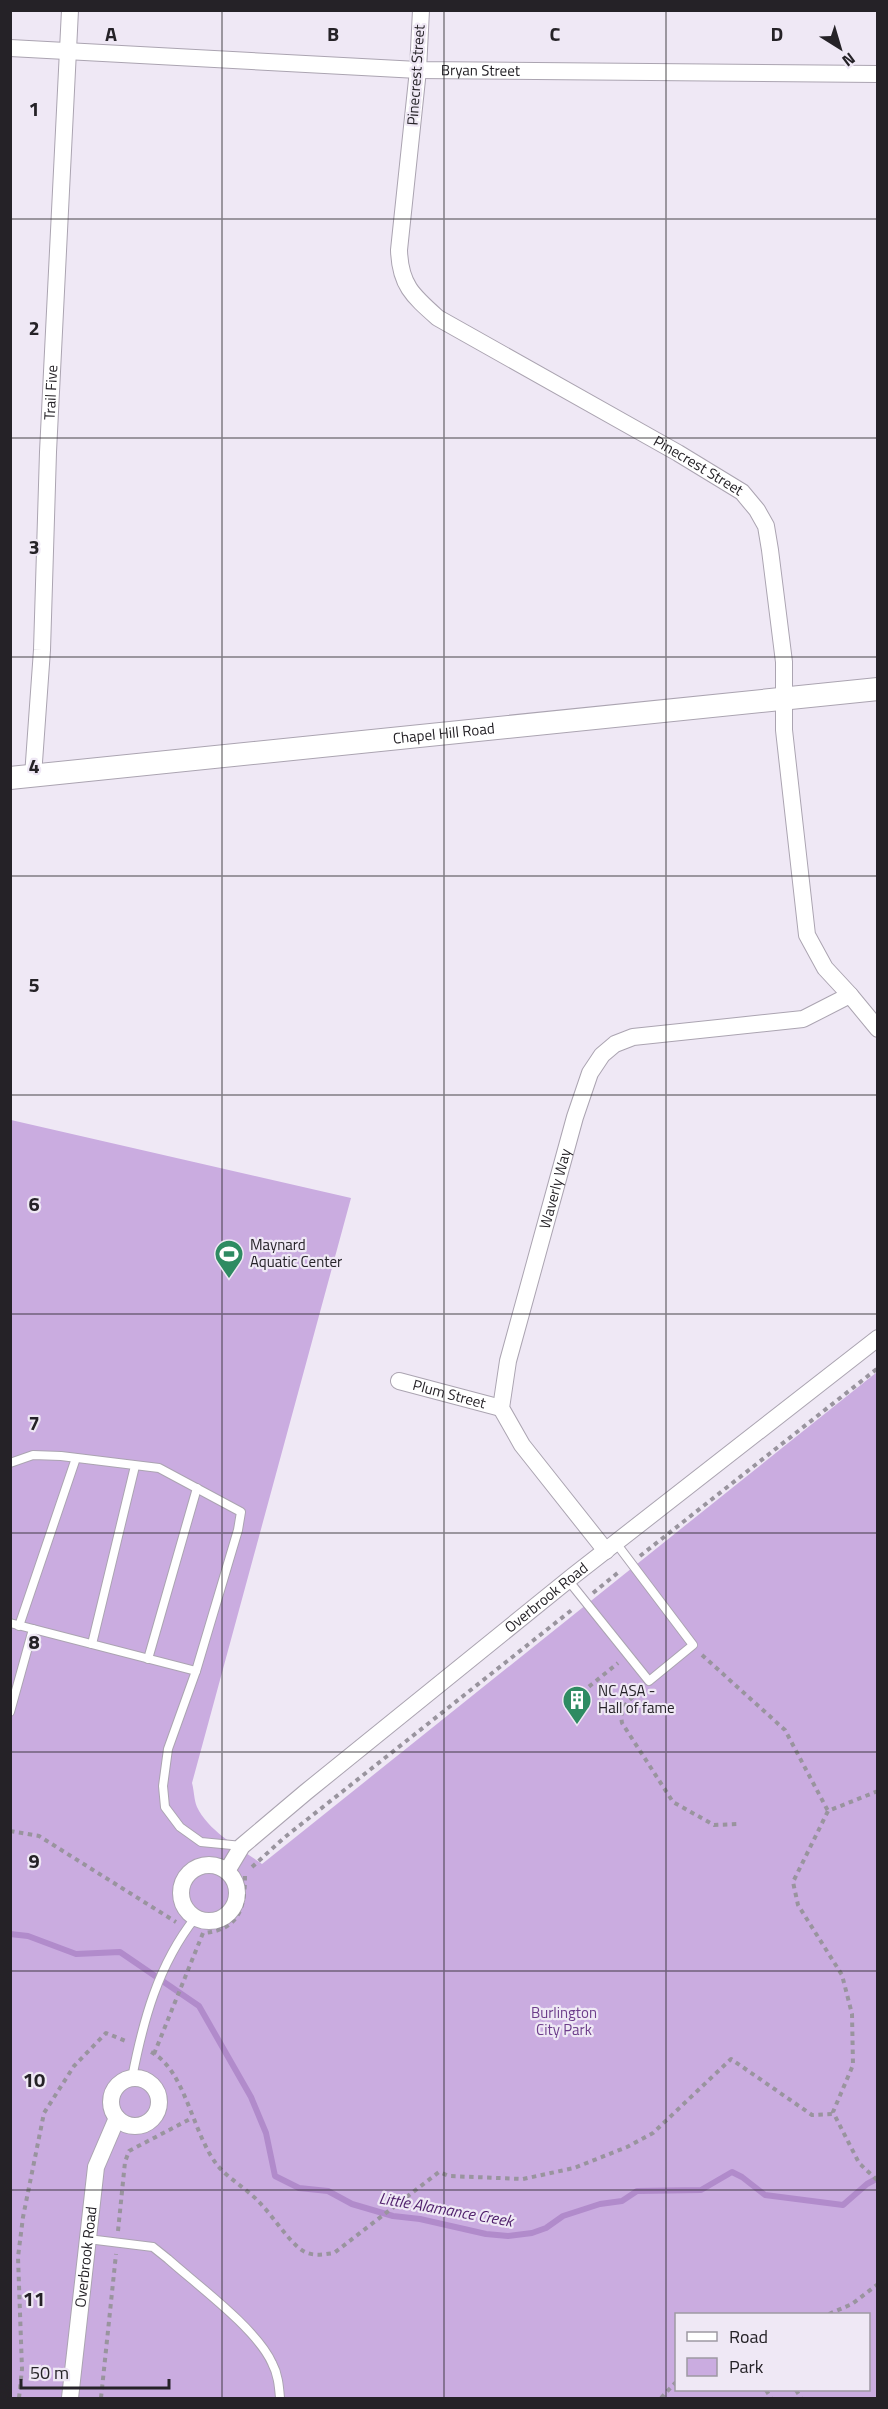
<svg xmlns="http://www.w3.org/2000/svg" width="888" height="2409" font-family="'Titillium Web',sans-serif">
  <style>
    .green { fill: #caace0; fill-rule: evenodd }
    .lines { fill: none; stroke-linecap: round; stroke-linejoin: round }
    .stream { stroke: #b18bcb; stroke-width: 6 }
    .service-casing { stroke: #aba4b1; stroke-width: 10 }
    .minor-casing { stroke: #aba4b1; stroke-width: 18 }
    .secondary-casing { stroke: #aba4b1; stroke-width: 24 }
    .path { stroke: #99949e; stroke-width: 4; stroke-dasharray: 4.5 4.5; stroke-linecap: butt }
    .service { stroke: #fff; stroke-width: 8 }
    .minor { stroke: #fff; stroke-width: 16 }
    .secondary { stroke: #fff; stroke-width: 22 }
    .grid { fill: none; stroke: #252227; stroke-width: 1.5; stroke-opacity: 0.55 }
    .labels { text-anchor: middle; stroke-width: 4.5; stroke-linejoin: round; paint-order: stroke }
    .street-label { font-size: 15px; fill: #252227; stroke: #efe8f5 }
    .poi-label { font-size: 15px; fill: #252227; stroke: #efe8f5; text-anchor: start }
    .park-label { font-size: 15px; fill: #6d3e8b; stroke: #efe8f5 }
    .water-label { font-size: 16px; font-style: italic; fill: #4d1d69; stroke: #efe8f5 }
    .grid-label { font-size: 20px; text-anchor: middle; font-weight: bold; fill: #252227; stroke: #efe8f5; stroke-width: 4.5; stroke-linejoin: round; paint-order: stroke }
  </style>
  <rect width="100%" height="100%" fill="#efe8f5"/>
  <path class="green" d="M11,1120L351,1198L192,1783C194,1790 194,1800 197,1807C209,1832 240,1848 262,1864L877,1372V2398H11ZM676,2314H868V2390H676Z"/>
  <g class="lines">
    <polyline class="stream" points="10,1934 28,1936 76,1954 120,1952 199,2006 251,2097 266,2133 275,2176 299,2188 328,2191 352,2204 393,2216 420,2219 486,2234 508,2236 532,2233 546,2228 563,2216 600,2204 622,2201 637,2191 701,2190 732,2172 742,2177 765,2195 843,2205 867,2184 878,2178"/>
    <g class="service-casing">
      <g id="service">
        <polyline points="10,1463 33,1455 61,1456 159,1468 241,1512 238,1530 196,1671 168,1749 163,1786 165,1807 180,1827 201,1842 242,1846"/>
        <polyline points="568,1580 649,1681 693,1645 616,1543"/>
        <polyline points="10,1623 196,1671"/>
        <polyline points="19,1626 76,1458"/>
        <polyline points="92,1644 135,1466"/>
        <polyline points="148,1659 197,1488"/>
        <polyline points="10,1712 33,1629"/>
        <path d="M132,2078C143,2021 158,1965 195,1918"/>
        <path d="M88,2239L153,2247L168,2259C197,2285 257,2329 272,2363C278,2374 279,2386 280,2398"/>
      </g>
    </g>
    <g class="minor-casing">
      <g id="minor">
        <path id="s1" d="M421,10L418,70L399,250C400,285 413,296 438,318L678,453L742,492L757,510L766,526L770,550L784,662V730L807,935L825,968L850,995L878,1029"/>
        <path id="s2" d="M10,48L418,70L878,74"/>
        <path id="s3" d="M33,776L42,650L48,452L70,10"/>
        <path id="s4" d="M399,1381L501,1408"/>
        <path id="s5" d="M606,1551L522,1445L501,1408L508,1361L575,1117L590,1073L602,1055L615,1044L633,1037L803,1019L850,995"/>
        <circle cx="209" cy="1893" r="28"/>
        <path id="s6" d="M227,1871L242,1846L306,1792L573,1576L878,1338"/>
        <circle cx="135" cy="2102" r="24"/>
        <path id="s7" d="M70,2398L96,2167L117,2118"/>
      </g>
    </g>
    <g class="secondary-casing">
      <g id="secondary">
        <path id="s8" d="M10,778L878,689"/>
      </g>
    </g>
    <g class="path">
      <polyline points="640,1556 878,1368"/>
      <polyline points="593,1593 620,1571"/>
      <polyline points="702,1655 785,1730 828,1811"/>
      <path d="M640,1691C629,1700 619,1707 622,1723L673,1802L714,1825L739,1824"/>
      <polyline points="575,1698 618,1663"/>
      <polyline points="878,1791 828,1811 793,1882 798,1905 842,1975 852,2014 853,2065 833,2112 859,2163 878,2181"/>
      <polyline points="10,1831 39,1836 176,1922"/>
      <polyline points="252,1867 285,1837 573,1609"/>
      <path d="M151,2052C186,2070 192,2134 218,2166C229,2179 247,2189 259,2202C273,2216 284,2235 299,2248C310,2257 320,2255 334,2253L439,2172L449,2176L523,2179L574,2168L627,2147L653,2133L731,2059L812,2115L834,2114"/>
      <path d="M154,2054L203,1933C240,1930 245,1907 245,1875"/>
      <polyline points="118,2231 125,2162 129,2151 192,2118"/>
      <polyline points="829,2314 852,2304 878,2284"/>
      <polyline points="766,2390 771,2398"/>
      <polyline points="796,2390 801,2398"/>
      <polyline points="19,2398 22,2369 18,2257 23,2217 44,2113 74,2066 106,2033 128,2042"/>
      <polyline points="101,2398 116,2254"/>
      <polyline points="661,2398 676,2382"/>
    </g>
    <use href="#service" class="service"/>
    <use href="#minor" class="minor"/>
    <use href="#secondary" class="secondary"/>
  </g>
  <path class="grid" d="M222,10V2398M444,10V2398M666,10V2398M10,219H878M10,438H878M10,657H878M10,876H878M10,1095H878M10,1314H878M10,1533H878M10,1752H878M10,1971H878M10,2190H878"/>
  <defs>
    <g id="stadium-pin" transform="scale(1.5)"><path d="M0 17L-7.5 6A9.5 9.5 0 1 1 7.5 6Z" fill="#2e8b62" stroke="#efe8f5"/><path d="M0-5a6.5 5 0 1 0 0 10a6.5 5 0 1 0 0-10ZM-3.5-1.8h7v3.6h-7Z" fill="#fff"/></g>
    <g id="building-pin" transform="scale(1.5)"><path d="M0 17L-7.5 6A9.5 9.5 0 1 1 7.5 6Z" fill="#2e8b62" stroke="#efe8f5"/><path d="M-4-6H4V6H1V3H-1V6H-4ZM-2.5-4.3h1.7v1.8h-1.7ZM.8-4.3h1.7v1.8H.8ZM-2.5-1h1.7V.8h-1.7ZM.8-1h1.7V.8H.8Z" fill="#fff"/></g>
  </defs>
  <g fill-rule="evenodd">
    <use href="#stadium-pin" x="229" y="1254"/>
    <use href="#building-pin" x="577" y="1700"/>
  </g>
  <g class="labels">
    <g class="street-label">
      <text dy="5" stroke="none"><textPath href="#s2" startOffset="471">Bryan Street</textPath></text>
      <text transform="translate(416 75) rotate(-86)" y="5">Pinecrest Street</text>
      <text dy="5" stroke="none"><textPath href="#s3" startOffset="384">Trail Five</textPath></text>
      <text dy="5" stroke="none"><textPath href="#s1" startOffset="622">Pinecrest Street</textPath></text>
      <text dy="5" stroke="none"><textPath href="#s8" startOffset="436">Chapel Hill Road</textPath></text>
      <text dy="5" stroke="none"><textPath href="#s5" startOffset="404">Waverly Way</textPath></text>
      <text dy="5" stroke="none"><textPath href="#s4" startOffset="52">Plum Street</textPath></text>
      <text dy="5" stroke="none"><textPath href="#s6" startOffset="422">Overbrook Road</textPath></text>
      <text dy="5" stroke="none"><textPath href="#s7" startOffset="142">Overbrook Road</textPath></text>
    </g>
    <g class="poi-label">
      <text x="250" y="1250">Maynard<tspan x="250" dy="17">Aquatic Center</tspan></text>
      <text x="598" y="1696">NC ASA -<tspan x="598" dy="17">Hall of fame</tspan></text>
    </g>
    <g class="park-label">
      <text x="564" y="2018">Burlington<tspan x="564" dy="17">City Park</tspan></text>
    </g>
    <g class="water-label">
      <text transform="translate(446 2209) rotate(10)" y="6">Little Alamance Creek</text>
    </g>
  </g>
  <g class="grid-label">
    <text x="111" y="41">A</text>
    <text x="333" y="41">B</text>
    <text x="555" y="41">C</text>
    <text x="777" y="41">D</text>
    <text x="34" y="116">1</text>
    <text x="34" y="335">2</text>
    <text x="34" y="554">3</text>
    <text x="34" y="773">4</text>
    <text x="34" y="992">5</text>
    <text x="34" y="1211">6</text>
    <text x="34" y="1430">7</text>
    <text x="34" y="1649">8</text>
    <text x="34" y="1868">9</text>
    <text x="34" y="2087">10</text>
    <text x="34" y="2306">11</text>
  </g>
  <rect width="888" height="2409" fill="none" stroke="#252227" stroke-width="24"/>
  <rect x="675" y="2313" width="195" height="78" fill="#efe8f5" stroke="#9e99a3" stroke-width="1.5"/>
  <rect x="687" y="2332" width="30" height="9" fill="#ffffff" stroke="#9e99a3" stroke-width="1.5"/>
  <text x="729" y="2343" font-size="18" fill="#252227">Road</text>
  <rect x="687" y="2358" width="30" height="18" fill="#caace0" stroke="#9e99a3" stroke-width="1.5"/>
  <text x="729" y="2373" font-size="18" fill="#252227">Park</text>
  <g transform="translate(840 48) rotate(143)" stroke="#efe8f5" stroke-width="4.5" paint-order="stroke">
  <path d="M0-4.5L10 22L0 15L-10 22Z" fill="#252227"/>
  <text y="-9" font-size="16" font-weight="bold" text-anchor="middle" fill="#252227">N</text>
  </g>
  <path d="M21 2379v9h148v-9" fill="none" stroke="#252227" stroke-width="3"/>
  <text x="30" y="2379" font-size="18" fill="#252227" stroke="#efe8f5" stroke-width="4.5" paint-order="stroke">50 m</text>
</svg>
